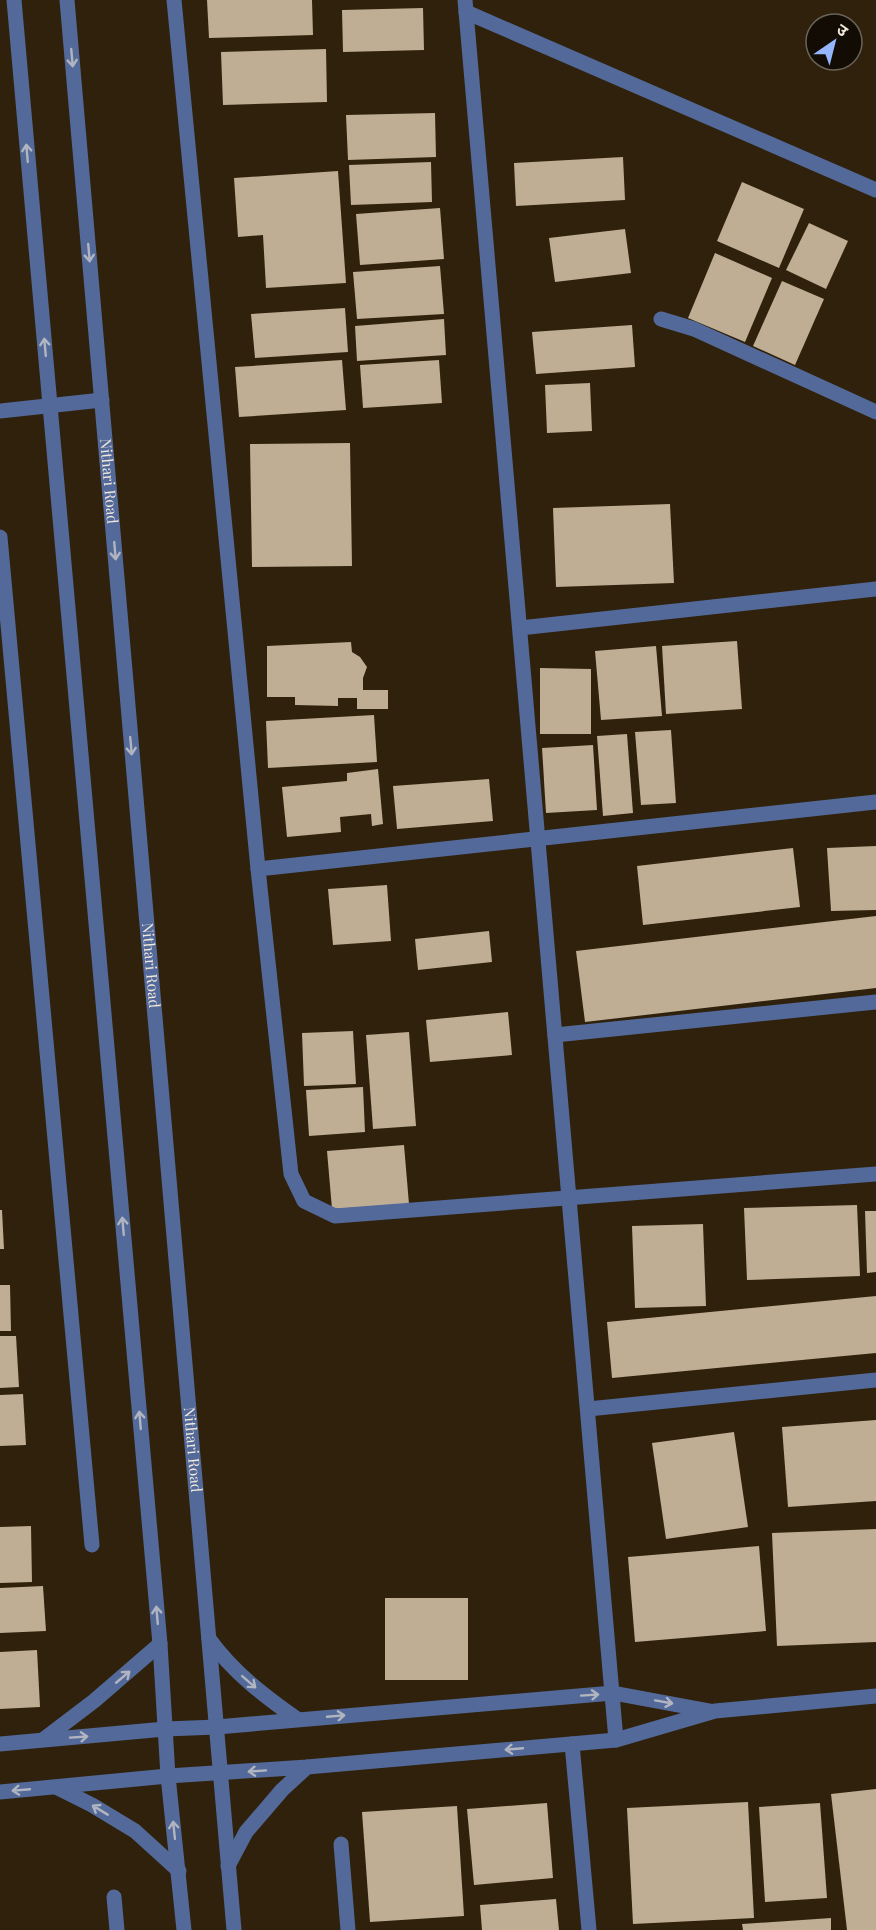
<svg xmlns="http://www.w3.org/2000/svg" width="876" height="1930" font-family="'Playfair Display','Noto Sans Devanagari',serif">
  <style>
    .building { fill: #bfad94 }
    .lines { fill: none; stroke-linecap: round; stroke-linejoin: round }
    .minor { stroke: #52699a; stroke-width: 15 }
    .tertiary { stroke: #52699a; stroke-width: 15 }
    .oneway { stroke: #b1b5c0 }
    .labels { text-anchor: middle; stroke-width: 6; stroke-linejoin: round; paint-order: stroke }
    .street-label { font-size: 15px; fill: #f1e7da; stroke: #120c04 }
  </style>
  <rect width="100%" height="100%" fill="#2f210b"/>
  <g class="building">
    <polygon points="207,0 312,0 313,35 209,38"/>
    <polygon points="423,8 424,50 343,52 342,10"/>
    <polygon points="326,49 327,102 223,105 221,52"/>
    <polygon points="435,113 436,157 348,160 346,115"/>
    <polygon points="623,157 625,200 516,206 514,163"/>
    <polygon points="431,162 432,202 351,205 349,165"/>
    <polygon points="338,171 346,283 266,288 263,235 238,237 234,178"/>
    <polygon points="742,182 804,209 779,268 717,241"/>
    <polygon points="440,208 444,259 360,265 356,214"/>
    <polygon points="809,223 848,241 826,289 786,270"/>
    <polygon points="625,229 631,273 555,282 549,238"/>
    <polygon points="715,253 772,278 745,342 688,318"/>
    <polygon points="440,266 444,314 357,319 353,272"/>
    <polygon points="782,281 824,299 795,365 753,346"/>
    <polygon points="345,308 348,352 255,358 251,314"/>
    <polygon points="444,319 446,355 357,361 355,326"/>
    <polygon points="632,325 635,367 536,374 532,332"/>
    <polygon points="342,360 346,410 239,417 235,367"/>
    <polygon points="439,360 442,403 363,408 360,365"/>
    <polygon points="590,383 592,431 547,433 545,385"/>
    <polygon points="350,443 352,566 252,567 250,444"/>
    <polygon points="670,504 674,583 556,587 553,508"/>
    <polygon points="737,641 742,709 666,714 662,646"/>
    <polygon points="351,642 352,652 360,657 367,667 363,678 363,690 388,690 388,709 357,709 357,698 338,698 338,706 295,705 295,697 267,697 267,646"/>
    <polygon points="656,646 662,716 601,720 595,651"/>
    <polygon points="540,668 591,669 591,734 540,734"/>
    <polygon points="374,715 377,762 268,768 266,721"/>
    <polygon points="671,730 676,803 641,805 635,732"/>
    <polygon points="627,734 633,813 603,816 597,736"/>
    <polygon points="593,745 597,810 546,813 542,748"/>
    <polygon points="378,769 383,824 372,826 371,814 340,817 341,832 287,837 282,787 347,781 347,773"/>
    <polygon points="489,779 493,821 397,829 393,786"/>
    <polygon points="876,846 876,910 831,911 827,848"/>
    <polygon points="793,848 800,907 643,925 637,866"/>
    <polygon points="387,885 391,941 333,945 328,889"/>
    <polygon points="876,916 876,988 585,1022 576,951"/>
    <polygon points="489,931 492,962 418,970 415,939"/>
    <polygon points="508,1012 512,1055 430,1062 426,1020"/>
    <polygon points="353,1031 356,1084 304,1086 302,1033"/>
    <polygon points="409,1032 416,1126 373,1129 366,1035"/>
    <polygon points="363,1087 365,1132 309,1136 306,1090"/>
    <polygon points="404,1145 409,1204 332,1209 327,1151"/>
    <polygon points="857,1205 860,1276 747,1280 744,1208"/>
    <polygon points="0,1210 2,1210 4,1249 0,1249"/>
    <polygon points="865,1211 876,1211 876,1272 867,1273"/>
    <polygon points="703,1224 706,1306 635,1308 632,1226"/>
    <polygon points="0,1285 10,1285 11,1331 0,1331"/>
    <polygon points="876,1296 876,1353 612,1378 607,1322"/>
    <polygon points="0,1336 16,1336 19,1387 0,1388"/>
    <polygon points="23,1394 26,1445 0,1446 0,1395"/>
    <polygon points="876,1420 876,1501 788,1507 782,1427"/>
    <polygon points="734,1432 748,1527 666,1539 652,1443"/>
    <polygon points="31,1526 32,1582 0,1583 0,1527"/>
    <polygon points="876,1529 876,1642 777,1646 772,1533"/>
    <polygon points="759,1546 766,1631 635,1642 628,1557"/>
    <polygon points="43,1586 46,1631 0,1633 0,1588"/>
    <rect x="385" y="1598" width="83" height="82"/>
    <polygon points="37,1650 40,1707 0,1709 0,1652"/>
    <polygon points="876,1789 876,1930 847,1930 831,1794"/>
    <polygon points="748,1802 754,1918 633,1924 627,1808"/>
    <polygon points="547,1803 553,1878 474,1885 467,1809"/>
    <polygon points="820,1803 827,1898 765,1902 759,1807"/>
    <polygon points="457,1806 464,1916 370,1922 362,1812"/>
    <polygon points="556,1899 559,1930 482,1930 480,1905"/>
    <polygon points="831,1918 831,1930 743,1930 742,1924"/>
  </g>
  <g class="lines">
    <g class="minor">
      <polyline points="174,0 258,869 291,1174 304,1201 335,1216 876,1174"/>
      <polyline points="465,0 616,1740"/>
      <polyline points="466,12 876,190"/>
      <polyline points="661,319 694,329 876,412"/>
      <polyline points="0,411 102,400"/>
      <polyline points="0,537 92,1545"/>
      <polyline points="520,628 876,589"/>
      <polyline points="258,869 876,802"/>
      <polyline points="555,1035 876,1002"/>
      <polyline points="588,1409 876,1380"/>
      <polyline points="572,1744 589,1930"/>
      <polyline points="341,1844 348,1930"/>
      <polyline points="114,1897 117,1930"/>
    </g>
    <g class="tertiary">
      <polyline points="14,0 160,1644 168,1776 184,1930"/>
      <path id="s1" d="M67,0L234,1930"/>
      <path d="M209,1639C233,1672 264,1696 297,1719"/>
      <polyline points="44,1739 94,1701 160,1644"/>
      <polyline points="0,1744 165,1729 217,1727 613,1693 710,1711"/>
      <polyline points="56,1787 92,1805 135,1831 179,1871"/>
      <polyline points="0,1792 168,1776 307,1767 616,1740 715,1711 876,1696"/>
      <polyline points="228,1866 246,1832 282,1790 307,1767"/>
    </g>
  </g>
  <defs><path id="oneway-shaft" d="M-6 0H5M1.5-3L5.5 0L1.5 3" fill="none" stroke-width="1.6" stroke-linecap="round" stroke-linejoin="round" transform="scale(1.5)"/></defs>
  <g class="oneway">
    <use href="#oneway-shaft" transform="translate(72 58) rotate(85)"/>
    <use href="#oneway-shaft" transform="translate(27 153) rotate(-95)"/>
    <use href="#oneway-shaft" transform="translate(89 253) rotate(85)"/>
    <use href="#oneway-shaft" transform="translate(45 347) rotate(-95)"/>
    <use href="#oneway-shaft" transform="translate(115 551) rotate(85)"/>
    <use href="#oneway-shaft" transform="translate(131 746) rotate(85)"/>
    <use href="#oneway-shaft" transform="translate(123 1226) rotate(-95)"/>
    <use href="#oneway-shaft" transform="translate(140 1420) rotate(-95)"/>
    <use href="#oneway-shaft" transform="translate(157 1615) rotate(-95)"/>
    <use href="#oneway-shaft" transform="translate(123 1677) rotate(-40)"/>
    <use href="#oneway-shaft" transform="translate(249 1682) rotate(41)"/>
    <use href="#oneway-shaft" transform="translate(590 1695) rotate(-4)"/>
    <use href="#oneway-shaft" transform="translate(664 1702) rotate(10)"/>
    <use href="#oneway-shaft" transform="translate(336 1716) rotate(-5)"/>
    <use href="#oneway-shaft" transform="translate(79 1737) rotate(-4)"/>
    <use href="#oneway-shaft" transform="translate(514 1749) rotate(175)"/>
    <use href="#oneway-shaft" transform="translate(257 1771) rotate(176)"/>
    <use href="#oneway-shaft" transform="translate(21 1790) rotate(175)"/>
    <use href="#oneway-shaft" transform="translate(100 1810) rotate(-149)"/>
    <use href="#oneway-shaft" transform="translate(174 1830) rotate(-96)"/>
  </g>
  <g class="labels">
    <g class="street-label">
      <text dy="5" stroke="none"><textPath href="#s1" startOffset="483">Nithari Road</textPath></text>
      <text dy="5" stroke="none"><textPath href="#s1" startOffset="969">Nithari Road</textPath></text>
      <text dy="5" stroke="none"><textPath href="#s1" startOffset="1455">Nithari Road</textPath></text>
    </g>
  </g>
  <g transform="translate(834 42) rotate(35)"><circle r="28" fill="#120c04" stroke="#6b645a" stroke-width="1.5"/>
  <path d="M0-4.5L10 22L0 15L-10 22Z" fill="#95b6fd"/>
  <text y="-9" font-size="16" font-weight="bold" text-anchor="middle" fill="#f1e7da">उ</text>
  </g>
</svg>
